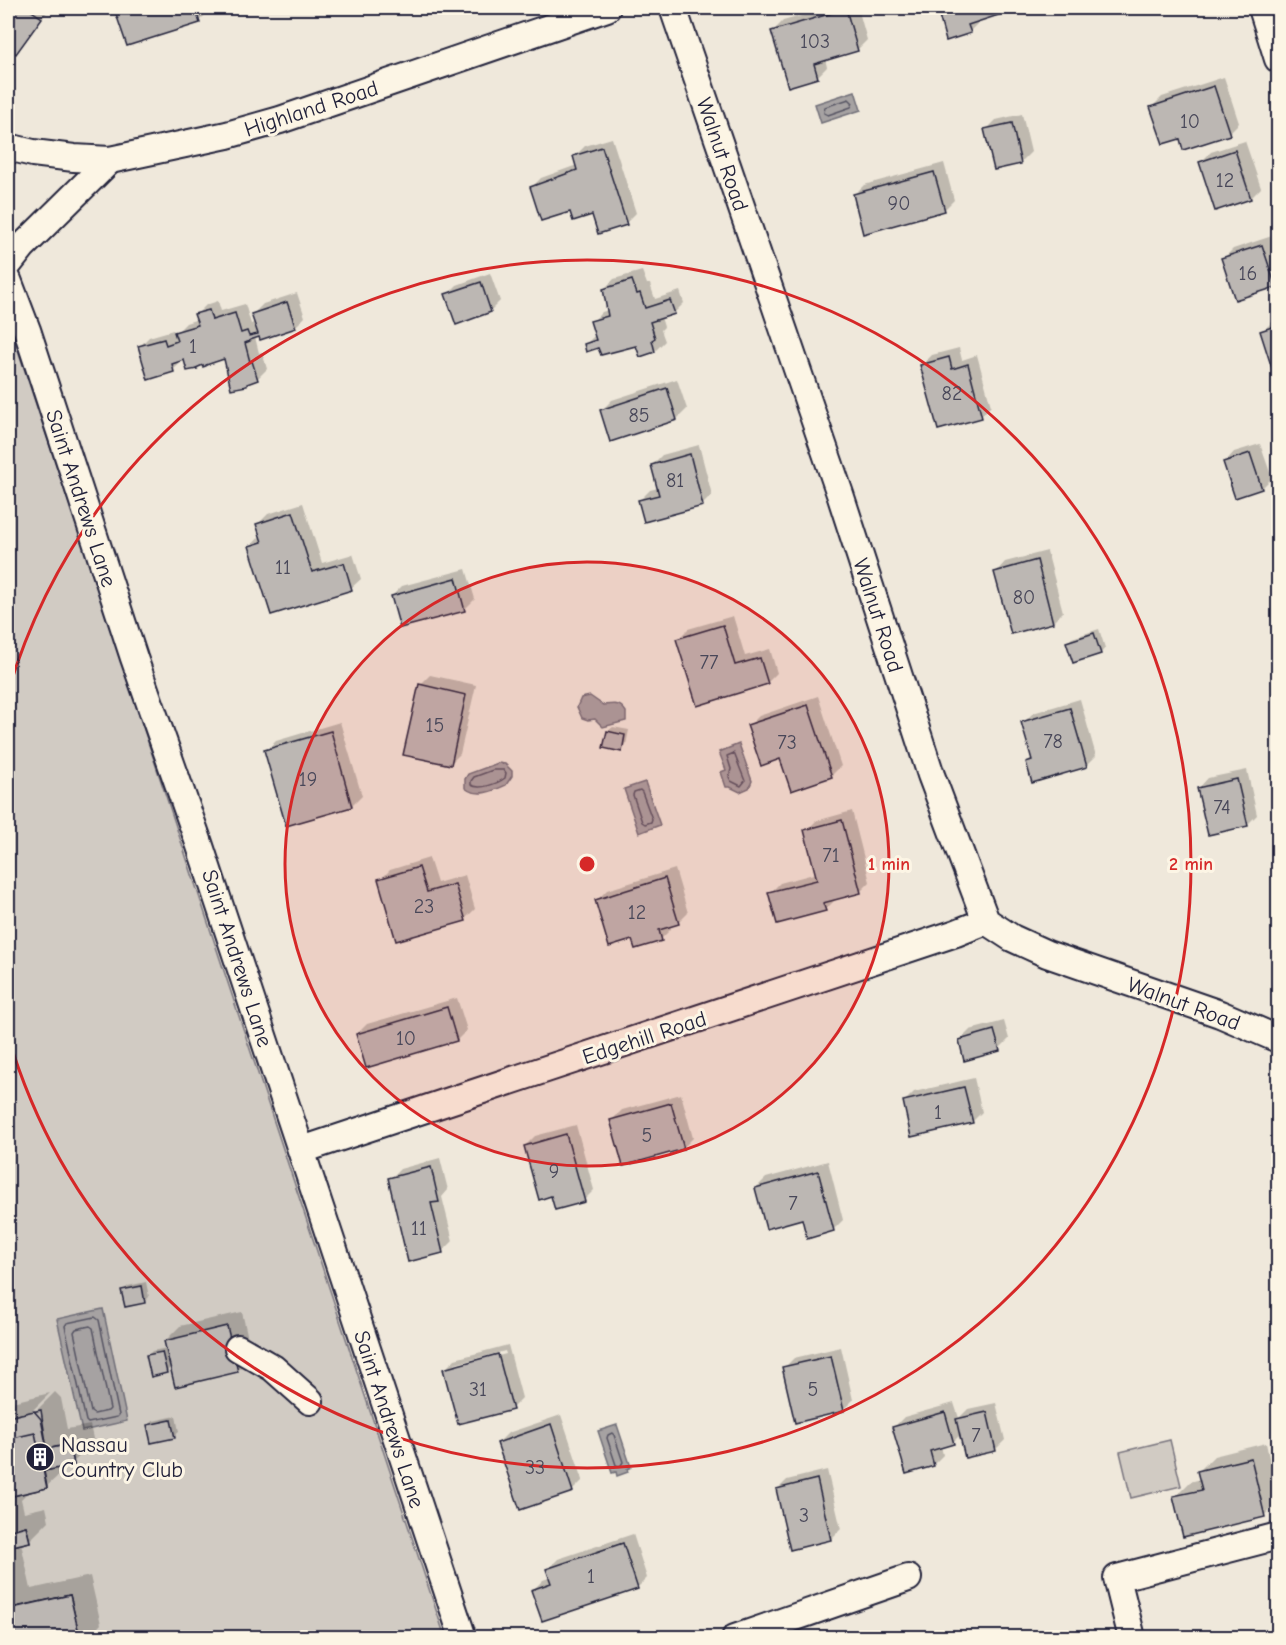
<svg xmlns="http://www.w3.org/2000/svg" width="1286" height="1645" font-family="'Comic Neue',sans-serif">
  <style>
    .green { fill: #d1cbc3; stroke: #7a767f; stroke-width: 1.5 }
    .water { fill: #a6a2a2; stroke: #716f79; stroke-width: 1.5 }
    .shadow { fill: #0003; fill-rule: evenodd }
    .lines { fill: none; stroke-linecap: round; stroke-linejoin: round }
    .shore { stroke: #575564; stroke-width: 1.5 }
    .building { fill: #bcb7b3; stroke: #22223b; stroke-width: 1.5 }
    .minor-casing { stroke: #22223b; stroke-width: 30 }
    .minor { stroke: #fcf5e5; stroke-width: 26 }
    .ring { fill: none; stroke: #d62828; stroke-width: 3 }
    .labels { text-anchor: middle; stroke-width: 6; stroke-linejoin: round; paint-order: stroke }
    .number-label { font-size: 20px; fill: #484759 }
    .street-label { font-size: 22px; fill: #22223b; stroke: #fcf5e5 }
    .poi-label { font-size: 22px; fill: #22223b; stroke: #fcf5e5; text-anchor: start }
    .centre { fill: #d62828; stroke: #fcf5e5; stroke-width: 3 }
    .ring-label { font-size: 18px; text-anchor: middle; font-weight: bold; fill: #d62828; stroke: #fcf5e5; stroke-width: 6; stroke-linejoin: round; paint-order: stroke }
  </style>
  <rect width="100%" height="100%" fill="#efe8db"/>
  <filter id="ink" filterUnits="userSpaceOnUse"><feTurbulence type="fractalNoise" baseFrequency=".0167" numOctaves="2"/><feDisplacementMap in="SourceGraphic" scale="12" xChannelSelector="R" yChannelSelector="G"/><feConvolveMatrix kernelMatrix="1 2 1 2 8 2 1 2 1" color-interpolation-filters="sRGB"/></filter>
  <g filter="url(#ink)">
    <g class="green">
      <polygon points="8,323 13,335 445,1637 8,1637"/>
      <polygon points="1170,1440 1181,1486 1131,1498 1120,1452"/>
    </g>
    <g class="water">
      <polygon points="855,91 861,110 821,123 815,104"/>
      <path d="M590,696L603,705C614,705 619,701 626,712V721L603,727L595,719L588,720L582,718L577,707L581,698Z"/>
      <polygon points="739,744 752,781 749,788 740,792 730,787 726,787 721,772 726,770 719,752"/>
      <path d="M498,763L505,764L512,771V776L506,785C493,791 478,798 465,788V779L468,774Z"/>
      <polygon points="645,782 660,825 639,833 624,789"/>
      <polygon points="103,1309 127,1421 82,1431 57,1319"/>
      <polygon points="617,1425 631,1467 627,1469 628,1472 617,1476 616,1472 612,1473 598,1431"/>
    </g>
    <g class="shadow">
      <polygon points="8,8 50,8 25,42 15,52 8,46"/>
      <polygon points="116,8 208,8 209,11 199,21 128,45"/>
      <polygon points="830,8 858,8 867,40 857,50 825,59 827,67 817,77 773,31 783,21"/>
      <polygon points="938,8 1015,8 980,19 980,21 970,31 947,39"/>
      <polygon points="1224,77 1239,123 1229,133 1181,137 1152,107 1162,97"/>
      <polygon points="1022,114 1031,152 1021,162 995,168 986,130 996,120"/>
      <polygon points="612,138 636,213 626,223 593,213 571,210 531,188 541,178 577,165 575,156 585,146"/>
      <polygon points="1245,141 1261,188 1251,198 1201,162 1211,152"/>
      <polygon points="944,163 954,200 944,210 854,195 864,185"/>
      <polygon points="1272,236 1278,257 1278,282 1275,286 1223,259 1233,249"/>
      <polygon points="642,271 647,284 650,284 655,299 680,291 684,303 674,313 661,317 664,327 661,330 665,341 655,351 637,344 599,346 586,344 596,334 592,322 602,312 608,310 604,289 614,279"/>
      <polygon points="490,273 500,301 490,311 447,295 457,285"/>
      <polygon points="297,293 305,317 295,327 255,337 259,353 262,352 267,369 257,379 225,358 188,369 185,359 173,370 139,347 149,337 173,330 175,334 186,323 198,319 196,315 206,305 218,301 221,311 245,304 251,324 256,322 253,314 263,304"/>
      <polygon points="1278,319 1278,382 1262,332 1272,322"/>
      <polygon points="959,348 962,360 977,355 991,406 981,416 922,365 932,355"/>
      <polygon points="677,379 687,409 677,419 602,410 612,400"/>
      <polygon points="1260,444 1272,478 1262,488 1236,496 1225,462 1234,452"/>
      <polygon points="699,445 712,495 702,505 640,500 650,490 658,488 652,465 662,455"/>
      <polygon points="303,503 322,563 353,554 361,579 351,588 272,613 251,546 261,535 258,524 268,514"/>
      <polygon points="1047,551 1063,612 1053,622 996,572 1005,562"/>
      <polygon points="466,569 475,599 465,609 401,626 392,596 402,586"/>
      <polygon points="733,616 745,656 770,649 777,673 767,683 678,639 688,629"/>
      <polygon points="1099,629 1105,648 1101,653 1067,643 1072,638"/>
      <polygon points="430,675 476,685 460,754 450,764 420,685"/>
      <polygon points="818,696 841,766 831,776 749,726 759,716"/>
      <polygon points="1080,699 1096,756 1086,766 1027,762 1033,756 1023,723 1033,713"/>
      <polygon points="340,722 362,796 352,806 266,751 276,741"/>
      <polygon points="613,727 629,730 626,745 621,750 608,731"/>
      <polygon points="1247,770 1257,815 1247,825 1198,789 1208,778"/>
      <polygon points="852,811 870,882 860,892 834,898 835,900 825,910 770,893 780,883 817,873 806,831 816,821"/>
      <polygon points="429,858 437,883 465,875 475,909 465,919 380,880 390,870"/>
      <polygon points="675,869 688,913 678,923 670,925 671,929 661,939 633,938 597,900 607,890"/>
      <polygon points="457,998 467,1030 457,1040 357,1034 367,1024"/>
      <polygon points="1004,1021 1009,1039 999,1049 960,1040 970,1030"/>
      <polygon points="974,1078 982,1112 972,1122 904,1102 914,1092"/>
      <polygon points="681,1094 693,1138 683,1148 612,1120 622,1110"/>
      <polygon points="576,1125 594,1190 584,1200 552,1194 525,1146 535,1136"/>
      <polygon points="440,1158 448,1190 442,1197 453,1241 443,1251 409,1260 390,1179 400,1169"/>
      <polygon points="828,1161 843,1220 833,1230 803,1217 756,1188 766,1178"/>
      <polygon points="146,1282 149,1297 144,1302 123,1291 128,1286"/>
      <polygon points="242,1312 252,1356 237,1371 171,1367 166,1372 148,1356 152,1351 167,1348 165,1341 180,1326"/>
      <path d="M508,1345L522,1398L512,1408L445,1369L455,1359ZM505,1351L506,1354L455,1367V1364Z"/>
      <polygon points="841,1347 853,1400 843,1410 784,1368 794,1358"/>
      <polygon points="55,1392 61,1398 67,1429 90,1425 94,1443 47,1486 25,1491 26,1494 21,1499 24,1512 46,1507 49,1521 29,1541 21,1543 31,1589 90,1576 101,1624 88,1638 8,1638 8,1403 50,1393 30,1413 34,1413"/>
      <polygon points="954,1403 959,1418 968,1409 996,1403 1005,1440 995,1450 961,1434 953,1442 941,1446 943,1455 933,1465 894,1427 904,1417"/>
      <polygon points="561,1415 583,1480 573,1490 521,1508 498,1443 508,1433"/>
      <polygon points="176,1416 179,1432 174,1436 149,1426 153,1421"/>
      <polygon points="1266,1443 1278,1501 1265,1515 1175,1497 1190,1482 1201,1479 1199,1471 1214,1456"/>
      <polygon points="827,1470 841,1529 831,1539 777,1490 787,1480"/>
      <polygon points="633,1534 647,1578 637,1588 533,1590 543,1580 551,1577 548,1569 558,1559"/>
    </g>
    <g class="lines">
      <g class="shore">
        <polygon points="849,99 853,103 851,107 828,115 824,113 825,107"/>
        <polygon points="734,753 745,781 741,786 731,781 729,777 731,769 727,756"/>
        <path d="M493,770H504L506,773L505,778C497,784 480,790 471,785V781L474,777Z"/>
        <polygon points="640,790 642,792 652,819 651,822 645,824 642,822 633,795 634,792"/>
        <polygon points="95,1317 99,1320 119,1415 117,1417 88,1423 86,1421 65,1326 67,1323"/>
        <polygon points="90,1326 93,1328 110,1409 108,1411 94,1414 91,1412 74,1332 76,1329"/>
        <polygon points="612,1433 614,1435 623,1462 620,1467 616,1465 607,1438 608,1435"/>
      </g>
    </g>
    <g class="building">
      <polygon points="8,8 27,8 42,18 16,54 8,48"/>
      <polygon points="114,8 195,8 200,23 127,46"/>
      <polygon points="937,8 1020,8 968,25 971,33 946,41"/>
      <polygon points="846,9 858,51 814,64 818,78 788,87 771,31"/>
      <polygon points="1214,86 1230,135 1183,150 1180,139 1163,144 1150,107"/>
      <polygon points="1012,123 1021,164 994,170 984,129"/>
      <polygon points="602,147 627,225 598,234 592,215 573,221 570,212 541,221 530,187 577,170 573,156"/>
      <polygon points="1235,150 1251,199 1215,211 1199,162"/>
      <polygon points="934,172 945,211 863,234 853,194"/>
      <polygon points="1262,245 1276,287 1235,300 1221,258"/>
      <polygon points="632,280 637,294 640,293 645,308 670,300 675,314 650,322 655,338 652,340 655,352 640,357 636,346 601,355 598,348 586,352 584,344 596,340 590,321 608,316 603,289"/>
      <polygon points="481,282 491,312 456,325 445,294"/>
      <polygon points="287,302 296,328 260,340 259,337 250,340 250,341 245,343 250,362 252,361 258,380 247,384 247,386 231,389 224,359 206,365 206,366 203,367 203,365 196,368 197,369 187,371 184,360 172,364 174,372 148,380 138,346 164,339 166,345 177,341 174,332 198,325 194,314 209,310 212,320 235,313 241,333 247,331 249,336 258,334 251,314"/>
      <polygon points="1278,325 1278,387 1260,331"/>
      <polygon points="949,357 952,369 968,364 982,418 938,430 920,365"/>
      <polygon points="667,388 677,420 610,442 600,410"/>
      <polygon points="1250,453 1262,489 1235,498 1223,462"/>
      <polygon points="690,454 703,506 644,522 638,500 659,495 651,465"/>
      <polygon points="293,512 312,572 344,563 352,590 271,615 249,546 262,542 256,524"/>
      <polygon points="1037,560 1053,623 1011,634 994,572"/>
      <polygon points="456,578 465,611 400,628 391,596"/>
      <polygon points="723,625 735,665 760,658 768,684 697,706 676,639"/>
      <polygon points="1094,633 1101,654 1073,663 1066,642"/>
      <polygon points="419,684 466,695 451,765 403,755"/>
      <polygon points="808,705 832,777 791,791 780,759 761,766 747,725"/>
      <polygon points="1070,708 1087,767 1032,783 1026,762 1032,760 1021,722"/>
      <polygon points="331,731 352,807 286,826 264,750"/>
      <polygon points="607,731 625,735 622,752 603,748"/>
      <polygon points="1237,779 1248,826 1208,835 1197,788"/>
      <polygon points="842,820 861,893 823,903 826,911 777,924 768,892 817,880 804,830"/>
      <polygon points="419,867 427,892 455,884 466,921 396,941 378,879"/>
      <polygon points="665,878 679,924 659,930 662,941 635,949 632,940 609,947 595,900"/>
      <polygon points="447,1007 457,1041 366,1068 356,1034"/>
      <polygon points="994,1030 1000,1051 964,1061 959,1040"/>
      <polygon points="964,1087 973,1123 911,1137 903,1101"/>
      <polygon points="671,1103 684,1149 623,1166 610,1120"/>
      <polygon points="566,1134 585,1202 555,1210 551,1196 539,1200 524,1146"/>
      <polygon points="431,1167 439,1202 431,1203 443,1253 408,1262 388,1178"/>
      <polygon points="818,1171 834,1231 807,1239 802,1219 766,1229 755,1188"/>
      <polygon points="142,1286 145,1303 125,1307 121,1290"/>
      <polygon points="227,1326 238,1372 175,1387 164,1341"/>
      <polygon points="162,1352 167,1373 151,1377 146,1355"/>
      <polygon points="498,1354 513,1410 458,1424 443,1369"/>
      <polygon points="831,1356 844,1411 795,1423 782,1367"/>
      <polygon points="41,1410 47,1449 70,1444 74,1465 44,1471 35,1433 8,1439 8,1417"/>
      <polygon points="34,1411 41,1419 47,1449 70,1444 74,1465 44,1471 47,1488 8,1497 8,1417"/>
      <polygon points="945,1412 954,1444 930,1451 934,1466 906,1474 892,1427"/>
      <polygon points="987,1412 996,1451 965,1458 956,1419"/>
      <polygon points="171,1420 175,1438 151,1443 147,1425"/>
      <polygon points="551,1424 573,1492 520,1510 497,1443"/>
      <polygon points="35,1433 47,1488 8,1497 8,1439"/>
      <polygon points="1251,1458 1265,1517 1183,1537 1173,1496 1202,1490 1197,1471"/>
      <polygon points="817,1479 831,1540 790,1550 776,1489"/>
      <polygon points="26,1526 30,1542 8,1547 8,1531"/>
      <polygon points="26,1526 30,1542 8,1547 8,1531"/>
      <polygon points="623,1543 638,1589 542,1621 531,1590 551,1583 546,1569"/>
      <polygon points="8,1592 11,1608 70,1595 80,1638 8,1638"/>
      <polygon points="70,1595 80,1638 8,1638 8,1609"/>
    </g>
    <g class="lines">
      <g class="minor-casing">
        <g id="minor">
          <polyline points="673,8 840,494 931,775 986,921 1012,938 1047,954 1220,1014 1278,1039"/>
          <polyline points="1262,8 1278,59"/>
          <polyline points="8,147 33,153 74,158 110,160 227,135 280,120 607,8"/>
          <polyline points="8,265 23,246 110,160"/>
          <polyline points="8,280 27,330 134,658 199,843 463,1638"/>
          <polyline points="302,1150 956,933 986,921"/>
          <polyline points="238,1348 273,1368 310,1401"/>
          <polyline points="735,1638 908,1578"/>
          <polyline points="1132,1638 1117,1578 1278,1536"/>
        </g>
      </g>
      <use href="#minor" class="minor"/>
    </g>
  </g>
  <circle cx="587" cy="864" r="302" fill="#d62828" fill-opacity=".12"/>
  <g class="ring">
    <circle cx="587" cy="864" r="302"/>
    <path d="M8 692A604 604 0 1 1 8 1036"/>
  </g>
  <defs>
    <g id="building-disc" transform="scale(1.5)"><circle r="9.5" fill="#22223b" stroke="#fcf5e5"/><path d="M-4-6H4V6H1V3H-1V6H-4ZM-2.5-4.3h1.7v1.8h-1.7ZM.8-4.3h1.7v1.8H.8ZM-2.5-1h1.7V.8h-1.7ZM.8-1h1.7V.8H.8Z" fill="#fff"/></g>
  </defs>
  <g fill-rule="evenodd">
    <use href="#building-disc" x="40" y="1457"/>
  </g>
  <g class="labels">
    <g class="number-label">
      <text x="815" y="48">103</text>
      <text x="1190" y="128">10</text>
      <text x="1225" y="187">12</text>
      <text x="899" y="210">90</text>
      <text x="1248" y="280">16</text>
      <text x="193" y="353">1</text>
      <text x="952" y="400">82</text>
      <text x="639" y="422">85</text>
      <text x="675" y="487">81</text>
      <text x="283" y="574">11</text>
      <text x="1024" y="604">80</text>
      <text x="709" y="669">77</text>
      <text x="435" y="732">15</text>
      <text x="1053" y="748">78</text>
      <text x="787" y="749">73</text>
      <text x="308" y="786">19</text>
      <text x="1222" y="814">74</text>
      <text x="831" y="862">71</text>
      <text x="424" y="913">23</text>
      <text x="637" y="919">12</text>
      <text x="406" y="1045">10</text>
      <text x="938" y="1119">1</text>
      <text x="647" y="1142">5</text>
      <text x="554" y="1178">9</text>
      <text x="793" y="1210">7</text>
      <text x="419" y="1235">11</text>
      <text x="478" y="1396">31</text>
      <text x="813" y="1396">5</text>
      <text x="976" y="1442">7</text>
      <text x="535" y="1474">33</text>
      <text x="804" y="1522">3</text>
      <text x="591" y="1583">1</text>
    </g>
    <g class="street-label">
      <text transform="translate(311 108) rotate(-18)" y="8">Highland Road</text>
      <text transform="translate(723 154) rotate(71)" y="8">Walnut Road</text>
      <text transform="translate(82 498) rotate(72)" y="8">Saint Andrews Lane</text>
      <text transform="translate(879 615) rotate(72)" y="8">Walnut Road</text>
      <text transform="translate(238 958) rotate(72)" y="8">Saint Andrews Lane</text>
      <text transform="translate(1184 1003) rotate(20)" y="8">Walnut Road</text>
      <text transform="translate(644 1037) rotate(-18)" y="8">Edgehill Road</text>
      <text transform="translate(390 1419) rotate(72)" y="8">Saint Andrews Lane</text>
    </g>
    <g class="poi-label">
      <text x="61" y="1452">Nassau<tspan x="61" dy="25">Country Club</tspan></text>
    </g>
  </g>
  <circle cx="587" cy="864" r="9" class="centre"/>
  <g class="ring-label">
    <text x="889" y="870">1 min</text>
    <text x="1191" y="870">2 min</text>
  </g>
  <rect width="1286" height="1645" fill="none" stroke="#fcf5e5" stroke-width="30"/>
  <rect x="15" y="15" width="1256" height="1615" fill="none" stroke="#22223b" stroke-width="2" filter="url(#ink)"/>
</svg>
